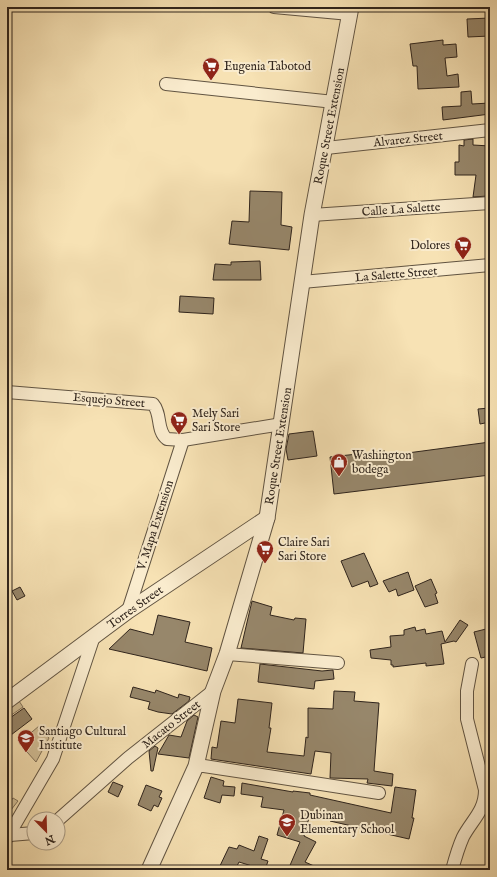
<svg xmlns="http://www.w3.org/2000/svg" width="497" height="877" font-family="'IM FELL English',serif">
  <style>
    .green { fill: #d5c29a; stroke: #82735b }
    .building { fill: #97876b; stroke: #2f241c }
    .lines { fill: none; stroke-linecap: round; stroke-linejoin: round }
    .minor-casing { stroke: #615442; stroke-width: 14 }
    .tertiary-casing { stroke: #615442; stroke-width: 17 }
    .minor { stroke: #faecce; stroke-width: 12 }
    .tertiary { stroke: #faecce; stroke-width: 15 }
    .labels { text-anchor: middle; stroke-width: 4; stroke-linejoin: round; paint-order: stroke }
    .poi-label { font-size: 12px; fill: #2f241c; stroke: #faecce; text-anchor: start }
    .street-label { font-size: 12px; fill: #2f241c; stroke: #faecce }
  </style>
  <rect width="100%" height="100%" fill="#f7e2b4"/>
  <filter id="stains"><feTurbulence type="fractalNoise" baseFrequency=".005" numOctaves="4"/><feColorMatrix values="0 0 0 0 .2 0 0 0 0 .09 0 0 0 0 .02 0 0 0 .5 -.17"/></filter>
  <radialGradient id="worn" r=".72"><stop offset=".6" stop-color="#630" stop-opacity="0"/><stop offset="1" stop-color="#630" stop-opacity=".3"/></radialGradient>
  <g class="green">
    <polygon points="19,701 23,707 7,718 7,710"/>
    <polygon points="39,726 49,738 36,762 19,743"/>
    <polygon points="13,798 18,801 7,815 7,806"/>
  </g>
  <g class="building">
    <polygon points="490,18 490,36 468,37 467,19"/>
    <polygon points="443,40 443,45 456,44 457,57 445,58 447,76 458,74 459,87 418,89 417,66 413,66 410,44"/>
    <polygon points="471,91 472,104 490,103 490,114 443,120 442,107 461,106 461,92"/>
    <polygon points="473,139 473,145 490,146 488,196 473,197 476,175 455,175 455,162 459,162 459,145 464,146 464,140"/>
    <polygon points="250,191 282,192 281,225 292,227 289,250 229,244 232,221 249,222"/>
    <polygon points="260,261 261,280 213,280 215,264 231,265 231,262"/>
    <polygon points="180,296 214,298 213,314 179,312"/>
    <polygon points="490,408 490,422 480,424 478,409"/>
    <polygon points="313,431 317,456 288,460 286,449 289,434"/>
    <polygon points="490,442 490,475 334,494 330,457 385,451 385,456"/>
    <polygon points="364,553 378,584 370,587 368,581 352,587 341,561"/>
    <polygon points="408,572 414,590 398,596 396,589 389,592 383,581"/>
    <polygon points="431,579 437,593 435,594 438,603 425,607 415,586"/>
    <polygon points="20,587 25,596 17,600 12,591"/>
    <polygon points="252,601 272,607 270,615 294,620 295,618 306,619 303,653 241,648"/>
    <polygon points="158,615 190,622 185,642 212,648 207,671 109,649 130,629 153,635"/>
    <polygon points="460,620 468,625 456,642 454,641 441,644 444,664 426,666 426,663 393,667 393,665 391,665 391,660 371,658 370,650 391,647 390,636 404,635 404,630 415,627 416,631 425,629 426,634 442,631 445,642"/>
    <polygon points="490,628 490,639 487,639 490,656 481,658 474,632"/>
    <polygon points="260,664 322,671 333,670 334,679 315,681 314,689 258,682"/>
    <polygon points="133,687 155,693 156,690 178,698 179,694 190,697 189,701 172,714 158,712 148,709 150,702 130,697"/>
    <polygon points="334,691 355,692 354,701 379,703 374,771 393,774 392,786 367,783 368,779 330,778 331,753 315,751 311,774 211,759 212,747 217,748 221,721 235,723 238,699 272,703 269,728 271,728 267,752 304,756 306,737 308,738 308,708 333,709"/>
    <polygon points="24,708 32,719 7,738 7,720"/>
    <polygon points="194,715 198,717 189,758 158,754 169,735 181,737 187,721"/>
    <polygon points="155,746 158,748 153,771 151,771 149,751"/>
    <polygon points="211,777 224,781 223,786 235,787 234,796 222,795 220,803 204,798"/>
    <polygon points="113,782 123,786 118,797 108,792"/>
    <polygon points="242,783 293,792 293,791 310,793 310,795 391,813 395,787 416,790 412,818 414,818 409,839 330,821 331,819 310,814 304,836 316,842 305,862 323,870 288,870 300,842 277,835 284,810 261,807 263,797 241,794"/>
    <polygon points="146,785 162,791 159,797 162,798 158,807 154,805 151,811 138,805"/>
    <polygon points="259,836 268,839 261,859 268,861 265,870 239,862 235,870 218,870 229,847 237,849 239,845 254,851"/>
  </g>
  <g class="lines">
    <g class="minor-casing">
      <g id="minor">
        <polyline points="274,7 350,14"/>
        <polyline points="166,84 334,102"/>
        <polyline points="326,148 490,130"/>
        <polyline points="312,215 490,203"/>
        <polyline points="302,282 490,265"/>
        <path d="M7,392L153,404C162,414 156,431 167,439L183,440L282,424"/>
        <polyline points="128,611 183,440"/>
        <polyline points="227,654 338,663"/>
        <polyline points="196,766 204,766 379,793"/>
        <polyline points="58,820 128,758 213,691"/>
        <polyline points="10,835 34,833"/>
        <polyline points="7,838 53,759 94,636"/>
        <path d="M452,870C455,859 458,848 463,837C472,820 485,811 485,790L467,719V691L472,664"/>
      </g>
    </g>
    <g class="tertiary-casing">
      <g id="tertiary">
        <polyline points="7,701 128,611 267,518"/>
        <polyline points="149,870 196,766 213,691 227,654 267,518 312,215 351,7"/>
      </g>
    </g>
    <use href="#minor" class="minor"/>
    <use href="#tertiary" class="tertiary"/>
  </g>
  <defs>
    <g id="supermarket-pin" transform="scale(0.9)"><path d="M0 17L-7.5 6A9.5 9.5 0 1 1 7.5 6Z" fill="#8f2418" stroke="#faecce"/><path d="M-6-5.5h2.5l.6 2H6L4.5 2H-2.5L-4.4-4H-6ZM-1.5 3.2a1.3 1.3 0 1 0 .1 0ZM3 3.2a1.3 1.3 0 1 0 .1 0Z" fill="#fff"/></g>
    <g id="shop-pin" transform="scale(0.9)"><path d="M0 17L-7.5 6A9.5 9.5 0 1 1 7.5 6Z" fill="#8f2418" stroke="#faecce"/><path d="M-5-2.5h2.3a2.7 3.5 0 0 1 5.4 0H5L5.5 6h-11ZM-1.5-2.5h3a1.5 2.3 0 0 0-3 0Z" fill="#fff"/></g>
    <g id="school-pin" transform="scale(0.9)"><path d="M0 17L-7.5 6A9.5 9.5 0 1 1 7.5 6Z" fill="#8f2418" stroke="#faecce"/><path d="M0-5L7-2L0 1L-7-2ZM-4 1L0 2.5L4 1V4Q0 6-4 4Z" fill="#fff"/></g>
  </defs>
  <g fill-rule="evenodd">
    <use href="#supermarket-pin" x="211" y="66"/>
    <use href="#supermarket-pin" x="463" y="245"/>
    <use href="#supermarket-pin" x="179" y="420"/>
    <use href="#shop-pin" x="339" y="462"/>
    <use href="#supermarket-pin" x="265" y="549"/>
    <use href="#school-pin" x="26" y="738"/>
    <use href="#school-pin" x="287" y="822"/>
  </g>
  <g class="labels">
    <g class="poi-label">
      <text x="224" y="70">Eugenia Tabotod</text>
      <text x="450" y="249" text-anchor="end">Dolores</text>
      <text x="192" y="417">Mely Sari<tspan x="192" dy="14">Sari Store</tspan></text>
      <text x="352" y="459">Washington<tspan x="352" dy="14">bodega</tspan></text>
      <text x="278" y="546">Claire Sari<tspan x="278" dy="14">Sari Store</tspan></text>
      <text x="39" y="735">Santiago Cultural<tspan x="39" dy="14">Institute</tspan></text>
      <text x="300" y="819">Dubinan<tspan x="300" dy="14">Elementary School</tspan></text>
    </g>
    <g class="street-label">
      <text transform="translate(329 126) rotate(-79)" y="4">Roque Street Extension</text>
      <text transform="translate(408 139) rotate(-6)" y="4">Alvarez Street</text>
      <text transform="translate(401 209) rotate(-4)" y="4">Calle La Salette</text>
      <text transform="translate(396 274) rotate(-5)" y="4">La Salette Street</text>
      <text transform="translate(109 400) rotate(5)" y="4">Esquejo Street</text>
      <text transform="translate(278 446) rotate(-81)" y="4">Roque Street Extension</text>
      <text transform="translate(155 525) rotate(-72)" y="4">V. Mapa Extension</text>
      <text transform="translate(135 607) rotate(-35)" y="4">Torres Street</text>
      <text transform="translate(171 724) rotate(-38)" y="4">Macato Street</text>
    </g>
  </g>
  <rect width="497" height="877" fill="none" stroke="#f7e2b4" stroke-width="24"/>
  <rect x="8" y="8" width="481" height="861" fill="none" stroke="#2f241c" stroke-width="2"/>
  <rect x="12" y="12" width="473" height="853" fill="none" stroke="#2f241c"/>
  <g transform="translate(46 831) rotate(157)"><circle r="19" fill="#faecce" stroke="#a99c87"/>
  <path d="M0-3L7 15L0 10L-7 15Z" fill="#8f2418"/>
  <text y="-6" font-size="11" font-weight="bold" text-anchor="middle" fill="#2f241c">N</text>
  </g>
  <rect width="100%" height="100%" filter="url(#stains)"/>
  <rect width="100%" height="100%" fill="url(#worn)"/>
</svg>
